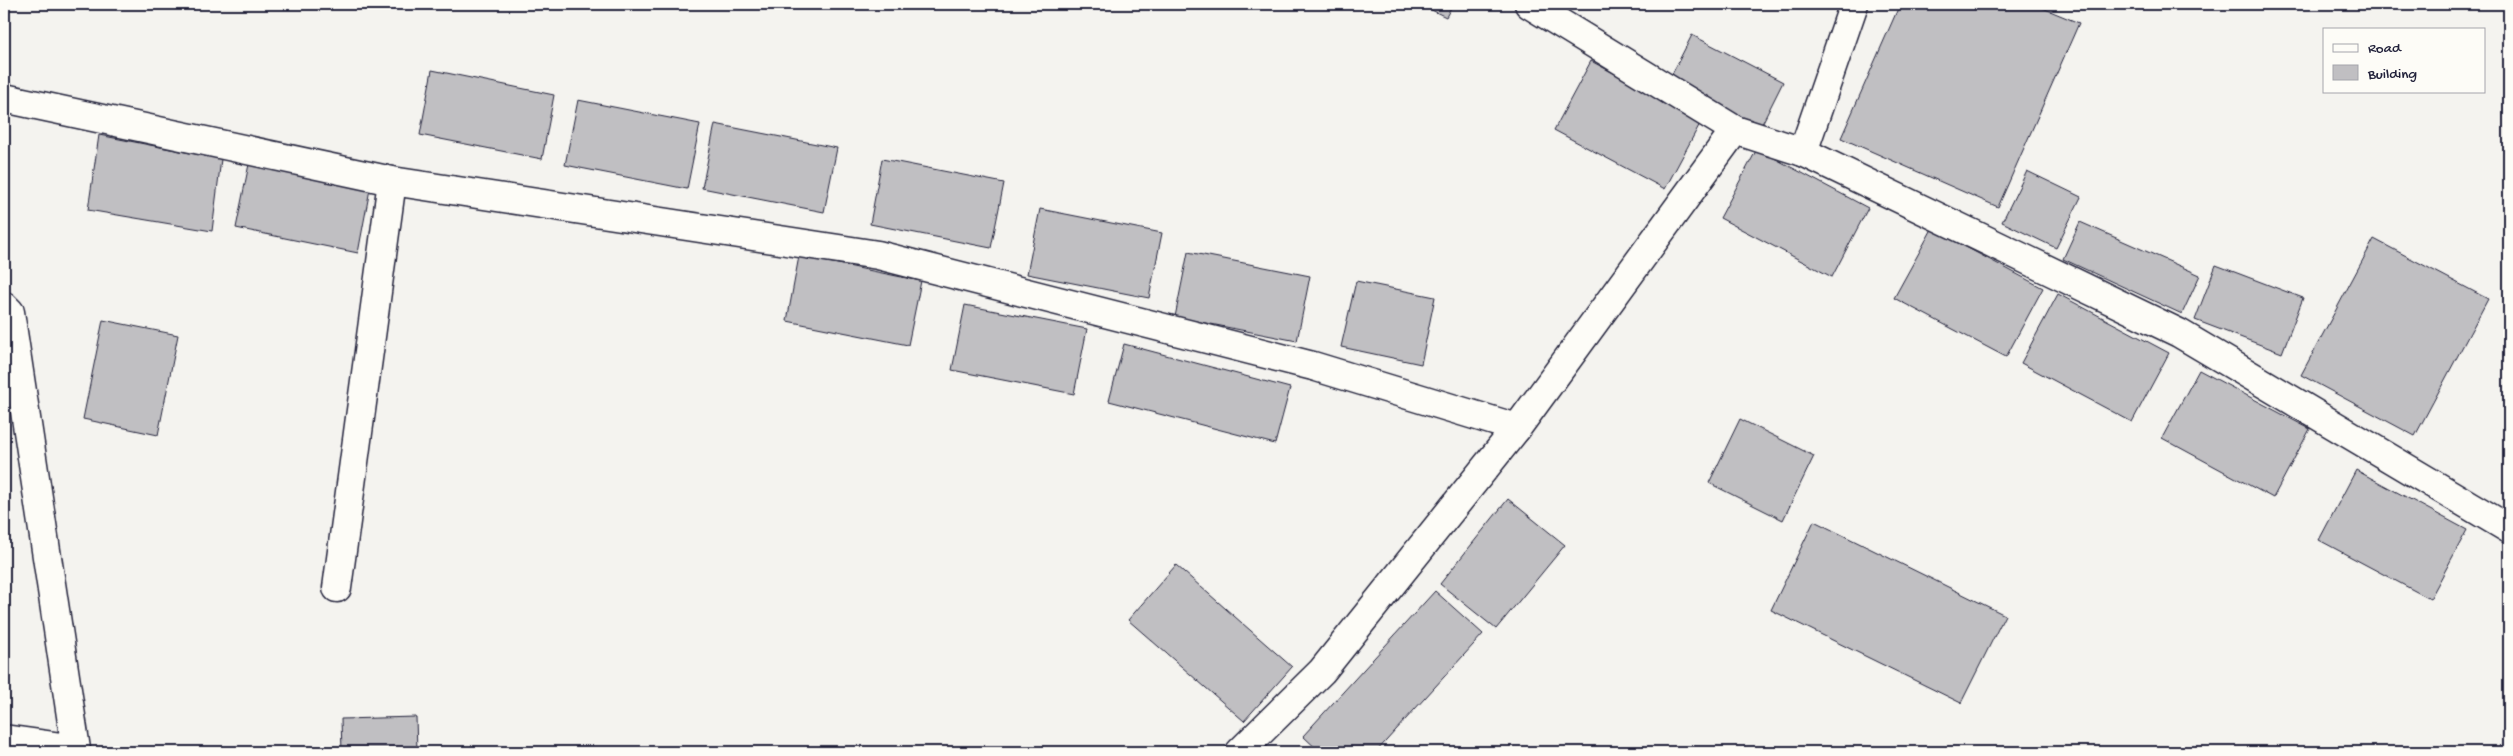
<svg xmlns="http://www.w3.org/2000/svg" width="2513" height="756" font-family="'Gochi Hand',sans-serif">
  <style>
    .building { fill: #c0bfc2; stroke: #22223b }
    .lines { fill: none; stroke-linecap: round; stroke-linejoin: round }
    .minor-casing { stroke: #22223b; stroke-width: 31 }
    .minor { stroke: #fdfcf7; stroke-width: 28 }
  </style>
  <rect width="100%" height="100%" fill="#f4f3ef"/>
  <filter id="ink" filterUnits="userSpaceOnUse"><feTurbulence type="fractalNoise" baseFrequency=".02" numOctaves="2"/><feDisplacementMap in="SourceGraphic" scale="10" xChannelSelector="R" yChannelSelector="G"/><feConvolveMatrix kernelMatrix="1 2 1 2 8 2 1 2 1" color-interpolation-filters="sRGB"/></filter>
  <g filter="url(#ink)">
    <g class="building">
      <polygon points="1419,4 1453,4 1446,17"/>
      <polygon points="1900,4 2033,4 2079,23 1998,207 1841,138"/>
      <polygon points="1692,35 1783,82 1760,128 1668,82"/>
      <polygon points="1591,61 1702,120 1665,189 1554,130"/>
      <polygon points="432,70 554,95 542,159 420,135"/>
      <polygon points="578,100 700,124 687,189 565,165"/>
      <polygon points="715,124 837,148 824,212 702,188"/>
      <polygon points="99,135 221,159 212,231 88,210"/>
      <polygon points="1757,149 1868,208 1832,277 1720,218"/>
      <polygon points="882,159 1004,183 991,248 870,224"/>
      <polygon points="249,164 370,189 358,253 236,228"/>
      <polygon points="2027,171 2081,197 2056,248 2002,222"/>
      <polygon points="1040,209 1162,233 1149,298 1027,274"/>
      <polygon points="2080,222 2200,275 2182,314 2063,259"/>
      <polygon points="1932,229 2043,288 2006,357 1894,298"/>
      <polygon points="2374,239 2488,299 2415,436 2301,375"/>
      <polygon points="1188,252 1310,276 1297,341 1175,317"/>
      <polygon points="799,256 921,281 908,345 787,321"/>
      <polygon points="2216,265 2303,298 2282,353 2195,320"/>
      <polygon points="1356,281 1435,297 1421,364 1341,347"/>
      <polygon points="2058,294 2169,353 2132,422 2021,363"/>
      <polygon points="965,305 1087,329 1074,394 952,370"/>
      <polygon points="103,320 178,335 158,435 83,419"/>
      <polygon points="1124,344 1290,388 1275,444 1109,401"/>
      <polygon points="2199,370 2310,429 2273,498 2162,438"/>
      <polygon points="1740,419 1814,456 1783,520 1709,483"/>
      <polygon points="2356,470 2467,530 2430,599 2319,540"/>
      <polygon points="1508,499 1565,545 1496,629 1440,584"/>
      <polygon points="1814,521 2005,615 1961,703 1771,610"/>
      <polygon points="1176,565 1292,667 1244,721 1128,620"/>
      <polygon points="1435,591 1483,634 1376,752 1320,752 1303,736"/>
      <polygon points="416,717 417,752 342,752 341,719"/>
      <polygon points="1300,746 1307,752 1293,752"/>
    </g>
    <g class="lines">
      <g class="minor-casing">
        <g id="minor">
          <polyline points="1529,4 1735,130"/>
          <polyline points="4,98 392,181 878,255 1313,366 1517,428 1322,671 1240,752"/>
          <polyline points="1803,152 1854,4"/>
          <polyline points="4,306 10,312 76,749 4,739"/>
          <polyline points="1517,428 1735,130 1803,152 2179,333 2509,529"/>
          <polyline points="337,588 392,181"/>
        </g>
      </g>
      <use href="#minor" class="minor"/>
    </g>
  </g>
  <rect width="2513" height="756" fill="none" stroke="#fdfcf7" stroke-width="20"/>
  <rect x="10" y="10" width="2493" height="736" fill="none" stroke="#22223b" stroke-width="2" filter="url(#ink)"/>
  <rect x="2323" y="28" width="162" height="65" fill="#fdfcf7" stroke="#a5a5ac"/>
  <rect x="2333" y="44" width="25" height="8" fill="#fdfcf7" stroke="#a5a5ac"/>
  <text x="2368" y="52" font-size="15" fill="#22223b">Road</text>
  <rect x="2333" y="65" width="25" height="15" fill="#c0bfc2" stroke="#a5a5ac"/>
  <text x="2368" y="78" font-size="15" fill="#22223b">Building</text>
</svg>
